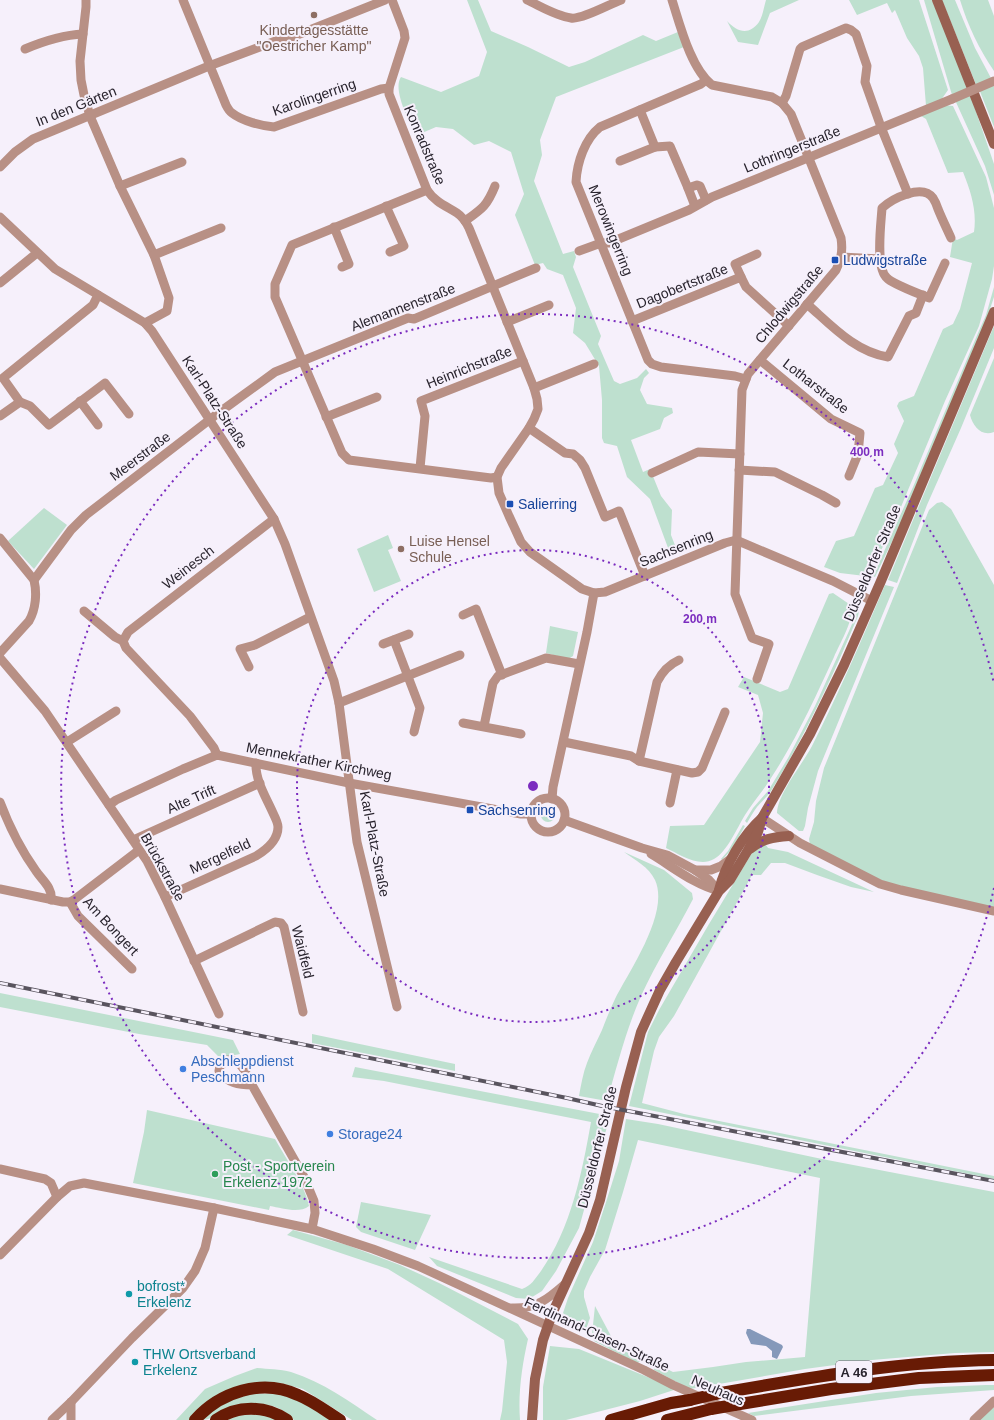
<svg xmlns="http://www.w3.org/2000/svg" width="994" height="1420" font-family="Helvetica,sans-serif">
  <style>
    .green { fill: #bee0cf }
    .water { fill: #8599ba }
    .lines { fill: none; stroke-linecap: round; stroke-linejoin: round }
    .street { stroke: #b89085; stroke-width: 9 }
    .secondary { stroke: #986051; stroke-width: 10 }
    .highway { stroke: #681b05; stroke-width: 12 }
    .rail-casing { stroke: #59545e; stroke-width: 4 }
    .rail { stroke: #f6f0fb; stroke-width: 2.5; stroke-dasharray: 8; stroke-linecap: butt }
    .street-bridge { stroke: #b89085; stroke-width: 9 }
    .highway-bridge { stroke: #681b05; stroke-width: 12 }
    .ring { fill: none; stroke: #7b2cbf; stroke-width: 2; stroke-dasharray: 2 4 }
    .education-dot { fill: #8d6e63; stroke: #f6f0fb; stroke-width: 1.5 }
    .transit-dot { fill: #1a4fb4; stroke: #f6f0fb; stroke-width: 1.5 }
    .shop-dot { fill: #3f7fe0; stroke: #f6f0fb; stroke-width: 1.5 }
    .leisure-dot { fill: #2e9e5b; stroke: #f6f0fb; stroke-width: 1.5 }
    .culture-dot { fill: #0f9aa8; stroke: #f6f0fb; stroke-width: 1.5 }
    .labels { text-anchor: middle; stroke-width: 4; stroke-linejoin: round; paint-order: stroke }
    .shield { fill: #f6f0fb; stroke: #66616c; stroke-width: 1 }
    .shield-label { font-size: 13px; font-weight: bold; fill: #29242e }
    .education-label { font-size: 14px; fill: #785e54; stroke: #f6f0fb }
    .street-label { font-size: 14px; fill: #29242e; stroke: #f6f0fb }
    .transit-label { font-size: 14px; fill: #164399; stroke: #f6f0fb; text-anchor: start }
    .shop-label { font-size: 14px; fill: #366cbe; stroke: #f6f0fb; text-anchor: start }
    .leisure-label { font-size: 14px; fill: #27864d; stroke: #f6f0fb; text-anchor: start }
    .culture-label { font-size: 14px; fill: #0d838f; stroke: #f6f0fb; text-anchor: start }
    .centre { fill: #7b2cbf; stroke: #f6f0fb; stroke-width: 2 }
    .ring-label { font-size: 12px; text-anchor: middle; font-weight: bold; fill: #7b2cbf; stroke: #f6f0fb; stroke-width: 4; stroke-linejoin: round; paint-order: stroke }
  </style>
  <rect width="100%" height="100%" fill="#f6f0fb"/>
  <g class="green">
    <path d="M467,0H478L491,31L528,47L569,67L585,62L643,35L656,41L678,32L684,47L556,97L540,140L542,155L534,181L563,254L574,251L576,257L573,267L601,336L598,344L614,381L620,384L637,378L646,369L649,373L644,378L640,390L647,404L672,408L673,413L664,418L660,429L631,440L643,472L650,469L661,496L672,510L671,535L678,553L671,556L650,499L627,477L617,446L604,443L602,438V400L599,366L585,343L573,333L576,308L563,275L547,269L543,263L535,265L515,215L524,194L511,152L489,141L474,145L453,129L436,127L415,136C410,122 392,90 401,77L441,92L479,76L487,52Z"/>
    <path d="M766,0H799L770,13L758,45L738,42L727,21C737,32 749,36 759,22C763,16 764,6 766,0Z"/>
    <polygon points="849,0 919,0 948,90 941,100 926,106 923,68 919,56 907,38 895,10 892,13 887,3 857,15"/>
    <polygon points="924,0 932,0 959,65 967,89 952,95"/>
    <polygon points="942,0 955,0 975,48 992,80 977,87"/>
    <path d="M960,0H988L994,16V71C979,49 968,26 960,0Z"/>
    <polygon points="994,84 994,127 979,89"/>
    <polygon points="970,94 994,164 994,195 985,166 955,100"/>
    <path d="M943,105L953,106L986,177L994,208V266L992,279L979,326L945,401L891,531L875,562L865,576L840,573L824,567L836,541L854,536L875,488L883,485L898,453L894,444L904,421L897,406L899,402L914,396L943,329L953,324L960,309L972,263L950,257L953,238L957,240L974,232C977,211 971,192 963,172L948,173L926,119L921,116Z"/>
    <polygon points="994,287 994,297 984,327 899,527 875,577 873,576 913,487 978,333 986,315"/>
    <polygon points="994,326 994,348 961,428 927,505 897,583 888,580"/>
    <path d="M994,358V432C981,437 973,426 970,415Z"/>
    <polygon points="942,502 951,509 994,585 994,907 898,887 869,875 810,845 809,839 814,822 816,801 824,768 929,510 937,503"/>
    <polygon points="44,508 67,525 34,569 8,541"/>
    <polygon points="388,535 393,548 388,550 401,581 374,592 357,549"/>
    <path d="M885,585L894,587L818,771L808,808L805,826L803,831H799L777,813C778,793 802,765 812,746C839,693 862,639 885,585Z"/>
    <path d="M833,593L852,606C853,622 840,643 834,657C815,698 796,740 771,778C763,791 753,802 745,815C737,828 727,852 714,859C699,868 679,854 666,848L670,826L704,825L760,742L763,713L758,695L738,687L744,677L780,692L788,689L829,594Z"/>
    <path d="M857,605L859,611L858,616C833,676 805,736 771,791C767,797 761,802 757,807C753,812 750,818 747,823L745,821L753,808L768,791L788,758L815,706L849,631L856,615Z"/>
    <polygon points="550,626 578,632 573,656 568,659 546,653"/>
    <circle cx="548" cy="815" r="7"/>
    <polygon points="743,825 745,826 731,850 722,860 721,859 728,851"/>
    <polygon points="764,842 768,848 788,852 874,892 851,887 817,875 785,863 771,863 761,875 752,875 674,1016 659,1037 654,1051 642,1103 684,1114 994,1176 994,1179 629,1106 648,1032 659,1010 709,924 755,848"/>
    <path d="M624,852L664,870L692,893L693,899C676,932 656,963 641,996C626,1030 617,1066 607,1101L579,1096C581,1085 583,1073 587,1063C591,1052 597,1041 602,1030C606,1020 610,1009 615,999C629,971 670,913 655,880C649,867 635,860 624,852Z"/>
    <polygon points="0,993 233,1040 240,1054 220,1058 207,1045 139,1034 0,1007"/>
    <polygon points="312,1034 455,1064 455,1071 312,1043"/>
    <path d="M355,1067L610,1116L579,1228L556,1271L542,1291L529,1299L516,1298L437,1266L429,1257L522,1289C532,1285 534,1280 541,1271C571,1228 582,1173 591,1122L384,1081L352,1077Z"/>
    <path d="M147,1110L275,1139C286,1159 305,1185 309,1206C299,1214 282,1208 270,1206L269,1210L133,1183L144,1132Z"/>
    <path d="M626,1119L658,1124L822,1159L994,1192V1352L955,1353L872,1360L805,1369L690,1389L654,1370L655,1363L673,1372L713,1367L746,1362L805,1357L820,1178L638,1140L623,1192L605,1250L590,1277L584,1291V1297L590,1318L585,1332C575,1329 571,1320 563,1313L568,1298L593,1242L607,1199L619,1161Z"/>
    <polygon points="361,1202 431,1215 415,1250 361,1232 356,1227"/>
    <path d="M293,1230L347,1245L400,1265L439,1283L518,1324L528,1339C522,1366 518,1392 520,1420H500L502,1411L507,1362L504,1340L388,1269L287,1235Z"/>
    <polygon points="595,1306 612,1338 647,1359 637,1363 594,1341 592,1334"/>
    <polygon points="550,1346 579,1349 677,1389 640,1401 566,1420 543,1420 543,1387"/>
    <path d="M257,1368C268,1369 280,1369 291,1372C323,1382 350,1402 377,1420H352L303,1389L280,1383L195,1412L189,1420H176L205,1389L235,1376Z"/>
    <polygon points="986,1385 994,1385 994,1390 911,1396 754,1416 748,1413 876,1393 937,1387"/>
    <path d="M287,1393L333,1420H294C276,1402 263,1403 240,1408C234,1410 226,1410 219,1413C210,1416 213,1420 200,1420L213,1408L239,1394Z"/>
    <polygon points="994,1407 994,1420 979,1420"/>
    <polygon points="262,1413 281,1420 222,1420 226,1417"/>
  </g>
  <polygon class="water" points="747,1329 750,1329 782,1345 783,1347 777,1359 772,1357 772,1351 766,1346 751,1344 746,1333"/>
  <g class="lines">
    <g class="street">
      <polyline points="86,0 86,7 80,61 81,80 84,95 90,116 120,186 154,255 169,298 167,311 145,323"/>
      <path d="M183,0L226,105C227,107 229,111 232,113C242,121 262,126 274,127L381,89L389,88"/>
      <path d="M392,0L404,31L405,38L389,88V94L427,190C435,202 446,206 457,213C463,217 466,222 469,228L534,388L537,399L538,409L534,419L529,428L501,468L497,477L499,493L509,516L521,542L530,552L582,589L594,593L605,592L725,543L736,540L833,581L872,601"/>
      <path d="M527,0C540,6 556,16 571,18C581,20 610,4 621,0"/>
      <path d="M672,0C680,25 691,69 712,85L772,97L782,103L791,114L841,238C843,251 841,259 836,270L748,374L742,390L735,594L752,638L769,644L757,679"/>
      <path d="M25,49C44,41 62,35 83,34"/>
      <path d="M706,80L701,84L600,127C585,139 577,162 576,182L648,360L652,364L661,367L735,376L746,379"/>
      <polyline points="782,103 786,96 800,49 802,47 846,28 851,30 856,34 867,66 865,82 881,127 908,194"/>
      <polyline points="640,110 655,147 670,146 688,188 697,185 700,186 706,200"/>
      <polyline points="620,161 655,147"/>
      <polyline points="0,167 15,152 33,139 209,66 281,39 287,39 385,0"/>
      <polyline points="120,186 182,162"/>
      <polyline points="688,188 695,206"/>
      <polyline points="427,190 292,245 275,284 275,297 342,453 349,460 491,478 497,477"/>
      <polyline points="386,206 404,246 390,252"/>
      <polyline points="0,217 55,269 145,323 152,331 274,519 285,544 334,681 339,703 357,842 397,1007"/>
      <path d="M465,221C482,209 487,206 495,186"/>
      <polyline points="334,227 349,264 342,267"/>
      <polyline points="579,251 601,243 609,243 689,210 712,197 952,99"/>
      <polyline points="154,255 221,228"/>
      <polyline points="841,257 880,259"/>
      <path d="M945,263L929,298C920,294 892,284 887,278C875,268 881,224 882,208C892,199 922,183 933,198C935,201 937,206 938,209C942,219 947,229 951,238"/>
      <polyline points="741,277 735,264 757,254"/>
      <polyline points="0,283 37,253"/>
      <path d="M807,304C831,325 855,352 888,357L909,316L916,313L923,295"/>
      <polyline points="632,321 741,277 746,287 789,326"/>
      <polyline points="507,322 549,305"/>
      <polyline points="760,360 831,419 860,433 858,454 849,476"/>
      <polyline points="534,388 594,364"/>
      <polyline points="80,401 98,425"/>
      <polyline points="20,402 30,406 49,425 105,383 129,414"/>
      <polyline points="0,416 20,402 3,378 93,305 98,295"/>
      <polyline points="326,417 377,397"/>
      <polyline points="529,428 565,453 573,454 580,460 585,468 605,517 619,511 645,576"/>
      <polyline points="420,468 425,416 421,401 523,361"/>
      <polyline points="739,470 775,472 822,495 836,503"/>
      <polyline points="652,473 698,452 740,454"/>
      <path d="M0,538L34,580C37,593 36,609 29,621L0,653"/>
      <polyline points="34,580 71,530 86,515 217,414 275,372 408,318 414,319 536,268"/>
      <polyline points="84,611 115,637 123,641"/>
      <polyline points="463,615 476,609 502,675"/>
      <polyline points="394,640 420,708 414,732"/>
      <polyline points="383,644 409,634"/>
      <polyline points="0,658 45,711 147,861 165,897 219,1014"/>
      <polyline points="249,667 240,649 255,645 310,617"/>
      <polyline points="339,703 460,655"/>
      <polyline points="463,723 521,734"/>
      <polyline points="484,726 493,683 498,676 546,658 579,664"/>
      <polyline points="67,742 116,711"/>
      <polyline points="564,742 631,756 639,761 692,773 698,772 702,768 725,712"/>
      <polyline points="217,755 214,748 190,716 126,648 123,641 128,632 274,519"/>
      <path d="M639,761L657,682C662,672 668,665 679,660"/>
      <circle cx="548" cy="815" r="17"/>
      <polyline points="552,799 553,787 587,632 594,593"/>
      <path d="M0,802C9,826 21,850 36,871C42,880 53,888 51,900"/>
      <polyline points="670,803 677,770"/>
      <polyline points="109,805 116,800 183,769 217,755 349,783 521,814 532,814"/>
      <polyline points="762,818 800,843 880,884 901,890 994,911"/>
      <polyline points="564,820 642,848 667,855 695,870 711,870 721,866 732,858"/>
      <polyline points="133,840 260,783"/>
      <path d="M651,854C673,867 693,884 719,891"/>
      <polyline points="695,870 709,880 719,891"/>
      <polyline points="0,889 63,902 70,902 75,899 139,850"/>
      <path d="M165,897L256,856C266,850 278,841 278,827C278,823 275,817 273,813C266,797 255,780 256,763"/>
      <polyline points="70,902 78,916 132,969"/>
      <polyline points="194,961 275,922 281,923 284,927 303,1012"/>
      <path d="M252,1085C246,1074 242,1059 227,1060L220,1066L219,1071C227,1083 239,1085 252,1085L304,1177L314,1201L315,1213L312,1229"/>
      <polyline points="0,1169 45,1179 51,1183 57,1197"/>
      <polyline points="0,1255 57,1197 70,1186 84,1183 214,1208 312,1229 373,1249 418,1266 644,1370 673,1385 752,1420"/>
      <path d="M512,1308C536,1309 548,1299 565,1284"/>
      <polyline points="52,1420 71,1402 132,1338 183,1288 195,1271 205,1248 214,1208"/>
      <polyline points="71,1420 71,1402"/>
      <polyline points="974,1420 994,1401"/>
    </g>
    <g class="secondary">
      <polyline points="937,0 994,144"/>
      <path d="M750,849C762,839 773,837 789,836"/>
      <path d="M719,890C725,865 743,835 762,818"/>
      <polyline points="532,1420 535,1379 543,1340 552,1314 589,1233 600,1200 626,1087 641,1032 660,990 676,962 719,891 730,880 748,850 758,832 762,818 810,734 844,665 881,581 994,312"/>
    </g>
    <g class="highway">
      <path d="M715,1394C807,1378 900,1361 994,1360"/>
      <polyline points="734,1405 831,1389 919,1378 994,1375"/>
      <path d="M195,1420C220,1392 262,1378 298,1395C313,1401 326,1411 340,1420"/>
      <path d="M216,1420C237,1405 265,1405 287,1420"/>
      <polyline points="611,1420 671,1403 690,1400"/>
      <polyline points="667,1420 711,1409"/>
    </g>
    <g class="rail-casing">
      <polyline id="rail" points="0,983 567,1098 602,1106 994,1181"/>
    </g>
    <use href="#rail" class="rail"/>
    <polyline class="street-bridge" points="952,99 994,81"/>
    <g class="highway-bridge">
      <polyline points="690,1400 715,1394"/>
      <polyline points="711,1409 734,1405"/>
    </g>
  </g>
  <g class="ring">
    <circle cx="533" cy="786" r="236"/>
    <path d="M994 888A472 472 0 1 1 994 684"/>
  </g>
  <g class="education-dot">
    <circle cx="314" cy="15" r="4"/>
    <circle cx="401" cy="549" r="4"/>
  </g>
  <g class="transit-dot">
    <rect x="831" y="256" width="8" height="8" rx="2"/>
    <rect x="506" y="500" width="8" height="8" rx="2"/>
    <rect x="466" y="806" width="8" height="8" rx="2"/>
  </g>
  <g class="shop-dot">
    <circle cx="183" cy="1069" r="4"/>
    <circle cx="330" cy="1134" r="4"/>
  </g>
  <circle class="leisure-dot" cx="215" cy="1174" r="4"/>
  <g class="culture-dot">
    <circle cx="129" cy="1294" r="4"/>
    <circle cx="135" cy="1362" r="4"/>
  </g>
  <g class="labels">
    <rect class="shield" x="836" y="1361" width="36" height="22" rx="3"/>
    <g class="shield-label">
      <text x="854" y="1377">A 46</text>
    </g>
    <g class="education-label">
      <text x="314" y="35">Kindertagesstätte<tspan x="314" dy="16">"Oestricher Kamp"</tspan></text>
      <text x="409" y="546" text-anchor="start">Luise Hensel<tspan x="409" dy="16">Schule</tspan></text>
    </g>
    <g class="street-label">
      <text transform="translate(314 97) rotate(-19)" y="5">Karolingerring</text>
      <text transform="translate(76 106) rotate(-22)" y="5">In den Gärten</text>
      <text transform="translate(425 145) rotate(67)" y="5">Konradstraße</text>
      <text transform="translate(792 149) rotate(-22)" y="5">Lothringerstraße</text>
      <text transform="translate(611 230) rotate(68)" y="5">Merowingerring</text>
      <text transform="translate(682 286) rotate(-22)" y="5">Dagobertstraße</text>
      <text transform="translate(789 304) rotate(-50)" y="5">Chlodwigstraße</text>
      <text transform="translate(403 307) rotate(-21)" y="5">Alemannenstraße</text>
      <text transform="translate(469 367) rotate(-22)" y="5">Heinrichstraße</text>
      <text transform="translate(816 386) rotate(38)" y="5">Lotharstraße</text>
      <text transform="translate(215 402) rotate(57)" y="5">Karl-Platz-Straße</text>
      <text transform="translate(140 456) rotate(-37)" y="5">Meerstraße</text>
      <text transform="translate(676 548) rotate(-22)" y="5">Sachsenring</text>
      <text transform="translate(872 563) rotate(-67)" y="5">Düsseldorfer Straße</text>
      <text transform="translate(188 567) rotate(-38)" y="5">Weinesch</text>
      <text transform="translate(319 761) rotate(11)" y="5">Mennekrather Kirchweg</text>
      <text transform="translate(191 799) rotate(-24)" y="5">Alte Trift</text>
      <text transform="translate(375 844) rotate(79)" y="5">Karl-Platz-Straße</text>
      <text transform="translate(220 856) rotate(-25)" y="5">Mergelfeld</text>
      <text transform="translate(163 867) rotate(61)" y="5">Brückstraße</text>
      <text transform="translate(111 926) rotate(47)" y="5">Am Bongert</text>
      <text transform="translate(303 952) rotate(76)" y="5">Waidfeld</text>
      <text transform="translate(597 1147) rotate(-76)" y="5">Düsseldorfer Straße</text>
      <text transform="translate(597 1334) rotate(25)" y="5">Ferdinand-Clasen-Straße</text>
      <text transform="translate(718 1390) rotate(24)" y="5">Neuhaus</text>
    </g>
    <g class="transit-label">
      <text x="843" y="265">Ludwigstraße</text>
      <text x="518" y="509">Salierring</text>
      <text x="478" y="815">Sachsenring</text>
    </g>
    <g class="shop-label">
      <text x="191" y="1066">Abschleppdienst<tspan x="191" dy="16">Peschmann</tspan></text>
      <text x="338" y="1139">Storage24</text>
    </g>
    <g class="leisure-label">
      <text x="223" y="1171">Post - Sportverein<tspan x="223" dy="16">Erkelenz 1972</tspan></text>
    </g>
    <g class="culture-label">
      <text x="137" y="1291">bofrost*<tspan x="137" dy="16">Erkelenz</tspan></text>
      <text x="143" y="1359">THW Ortsverband<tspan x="143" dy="16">Erkelenz</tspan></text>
    </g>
  </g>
  <circle cx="533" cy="786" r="6" class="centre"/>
  <g class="ring-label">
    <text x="867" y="456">400 m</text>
    <text x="700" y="623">200 m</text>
  </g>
</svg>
